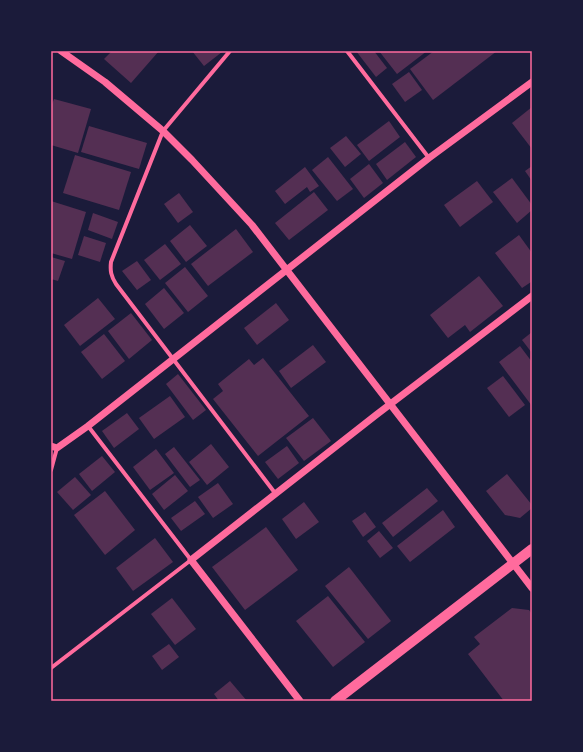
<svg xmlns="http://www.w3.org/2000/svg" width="583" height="752" font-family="Quicksand,sans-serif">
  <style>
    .building { fill: #542f53 }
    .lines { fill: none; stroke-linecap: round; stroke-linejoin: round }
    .minor { stroke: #ff6b9d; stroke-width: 4 }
    .tertiary { stroke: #ff6b9d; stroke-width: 7 }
    .primary { stroke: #ff6b9d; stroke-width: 10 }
    .neatline { fill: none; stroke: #ff6b9d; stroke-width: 1.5 }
  </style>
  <rect width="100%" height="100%" fill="#1b1b3a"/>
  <g class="building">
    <polygon points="112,51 159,51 131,83 104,59"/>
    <polygon points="192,51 222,51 222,52 204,66"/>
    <polygon points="356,51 374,51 387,68 376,77"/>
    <polygon points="379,51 427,51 397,74"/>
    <polygon points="434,51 497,51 433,100 410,69"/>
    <polygon points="409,72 422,90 405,102 392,84"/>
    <polygon points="54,99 91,109 78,153 51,145 51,107"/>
    <polygon points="532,107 532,149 512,123"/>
    <polygon points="389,121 400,137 369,161 357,145"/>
    <polygon points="89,126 147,143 139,169 81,152"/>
    <polygon points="346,136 361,154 345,167 330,148"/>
    <polygon points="405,142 416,157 387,180 376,164"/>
    <polygon points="75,155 131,172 119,210 63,193"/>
    <polygon points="328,157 353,189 337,201 312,170"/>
    <polygon points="369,164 383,183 364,198 350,179"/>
    <polygon points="532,166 532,181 525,171"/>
    <polygon points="305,167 319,186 310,192 307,187 285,204 275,191"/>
    <polygon points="512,178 532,205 532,210 517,223 493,192"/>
    <polygon points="477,181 493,202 460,227 444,205"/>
    <polygon points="314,192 328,210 289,240 275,223"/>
    <polygon points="179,193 193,212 178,223 164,204"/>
    <polygon points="51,201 86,212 72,259 51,253"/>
    <polygon points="93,213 118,222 112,239 88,230"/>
    <polygon points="190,225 207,246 186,262 170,241"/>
    <polygon points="236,229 253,252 208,286 191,264"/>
    <polygon points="519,235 532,253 532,284 531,282 522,288 495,253"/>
    <polygon points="84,236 106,243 100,262 78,255"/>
    <polygon points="165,244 181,264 160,280 144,260"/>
    <polygon points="51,257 65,261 58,281 51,279"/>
    <polygon points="137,261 151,280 137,290 122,271"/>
    <polygon points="185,267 208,296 188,312 165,283"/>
    <polygon points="479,276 503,306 470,332 465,325 448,338 430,315"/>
    <polygon points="164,288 184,313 164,329 145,304"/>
    <polygon points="98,298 115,319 80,346 64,325"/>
    <polygon points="276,303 289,320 257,345 244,328"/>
    <polygon points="131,313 152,340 129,359 108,331"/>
    <polygon points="532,332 532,353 522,340"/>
    <polygon points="104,334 125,361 102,379 81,352"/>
    <polygon points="313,345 326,362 291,388 279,371"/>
    <polygon points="520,346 532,362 532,406 499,362"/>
    <polygon points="263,358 309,416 258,456 213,399 223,391 218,384 249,359 254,365"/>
    <polygon points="178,374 206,410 193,420 166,384"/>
    <polygon points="503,376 525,405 509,417 487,388"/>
    <polygon points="170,396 185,417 154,439 139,418"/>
    <polygon points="127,413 139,429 114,448 102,431"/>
    <polygon points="313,418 331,441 304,461 286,438"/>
    <polygon points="211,444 229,467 207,485 189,462"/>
    <polygon points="287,446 299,463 278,479 265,462"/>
    <polygon points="174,447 200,480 190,487 165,454"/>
    <polygon points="156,449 174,473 150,490 133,467"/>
    <polygon points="102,456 115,472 92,491 79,474"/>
    <polygon points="507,474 532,505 532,508 520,518 505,515 486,491"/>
    <polygon points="175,475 188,491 164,510 152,494"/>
    <polygon points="75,477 91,495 73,510 57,492"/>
    <polygon points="218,483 233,504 213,518 198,497"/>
    <polygon points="427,488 438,501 393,537 382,523"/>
    <polygon points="105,491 135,530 105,555 74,515"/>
    <polygon points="195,501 205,514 181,531 171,518"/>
    <polygon points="304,502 319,522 296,539 282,519"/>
    <polygon points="443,510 455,527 410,562 397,546"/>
    <polygon points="365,512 376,527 363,537 352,521"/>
    <polygon points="266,527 298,570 245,610 212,567"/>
    <polygon points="379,531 393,548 380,558 367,541"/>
    <polygon points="155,538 173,562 133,591 116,568"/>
    <polygon points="349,567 391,621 368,639 325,586"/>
    <polygon points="328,596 365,642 333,667 296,621"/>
    <polygon points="172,598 196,629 175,645 151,614"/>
    <polygon points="512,608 529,610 532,614 532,701 504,701 468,654 480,644 474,637"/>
    <polygon points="169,644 179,657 162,670 152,656"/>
    <polygon points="230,681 247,701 219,701 214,694"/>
  </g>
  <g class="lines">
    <g class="minor">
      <path d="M230,51L163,131L111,262C110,271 111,276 116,284L275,493"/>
      <polyline points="347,51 429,158"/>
      <polyline points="51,470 57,448"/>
      <polyline points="51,668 191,560 88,426"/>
    </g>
    <g class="tertiary">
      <polyline points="61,51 105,82 163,131 192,160 252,225 532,588"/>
      <polyline points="51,446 57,448 88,426 429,158 532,82"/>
      <polyline points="300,701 191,560 376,415 532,296"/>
    </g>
    <polyline class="primary" points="335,701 532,549"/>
  </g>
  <rect width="583" height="752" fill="none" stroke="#1b1b3a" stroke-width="104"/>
  <rect x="52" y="52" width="479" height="648" class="neatline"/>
</svg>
